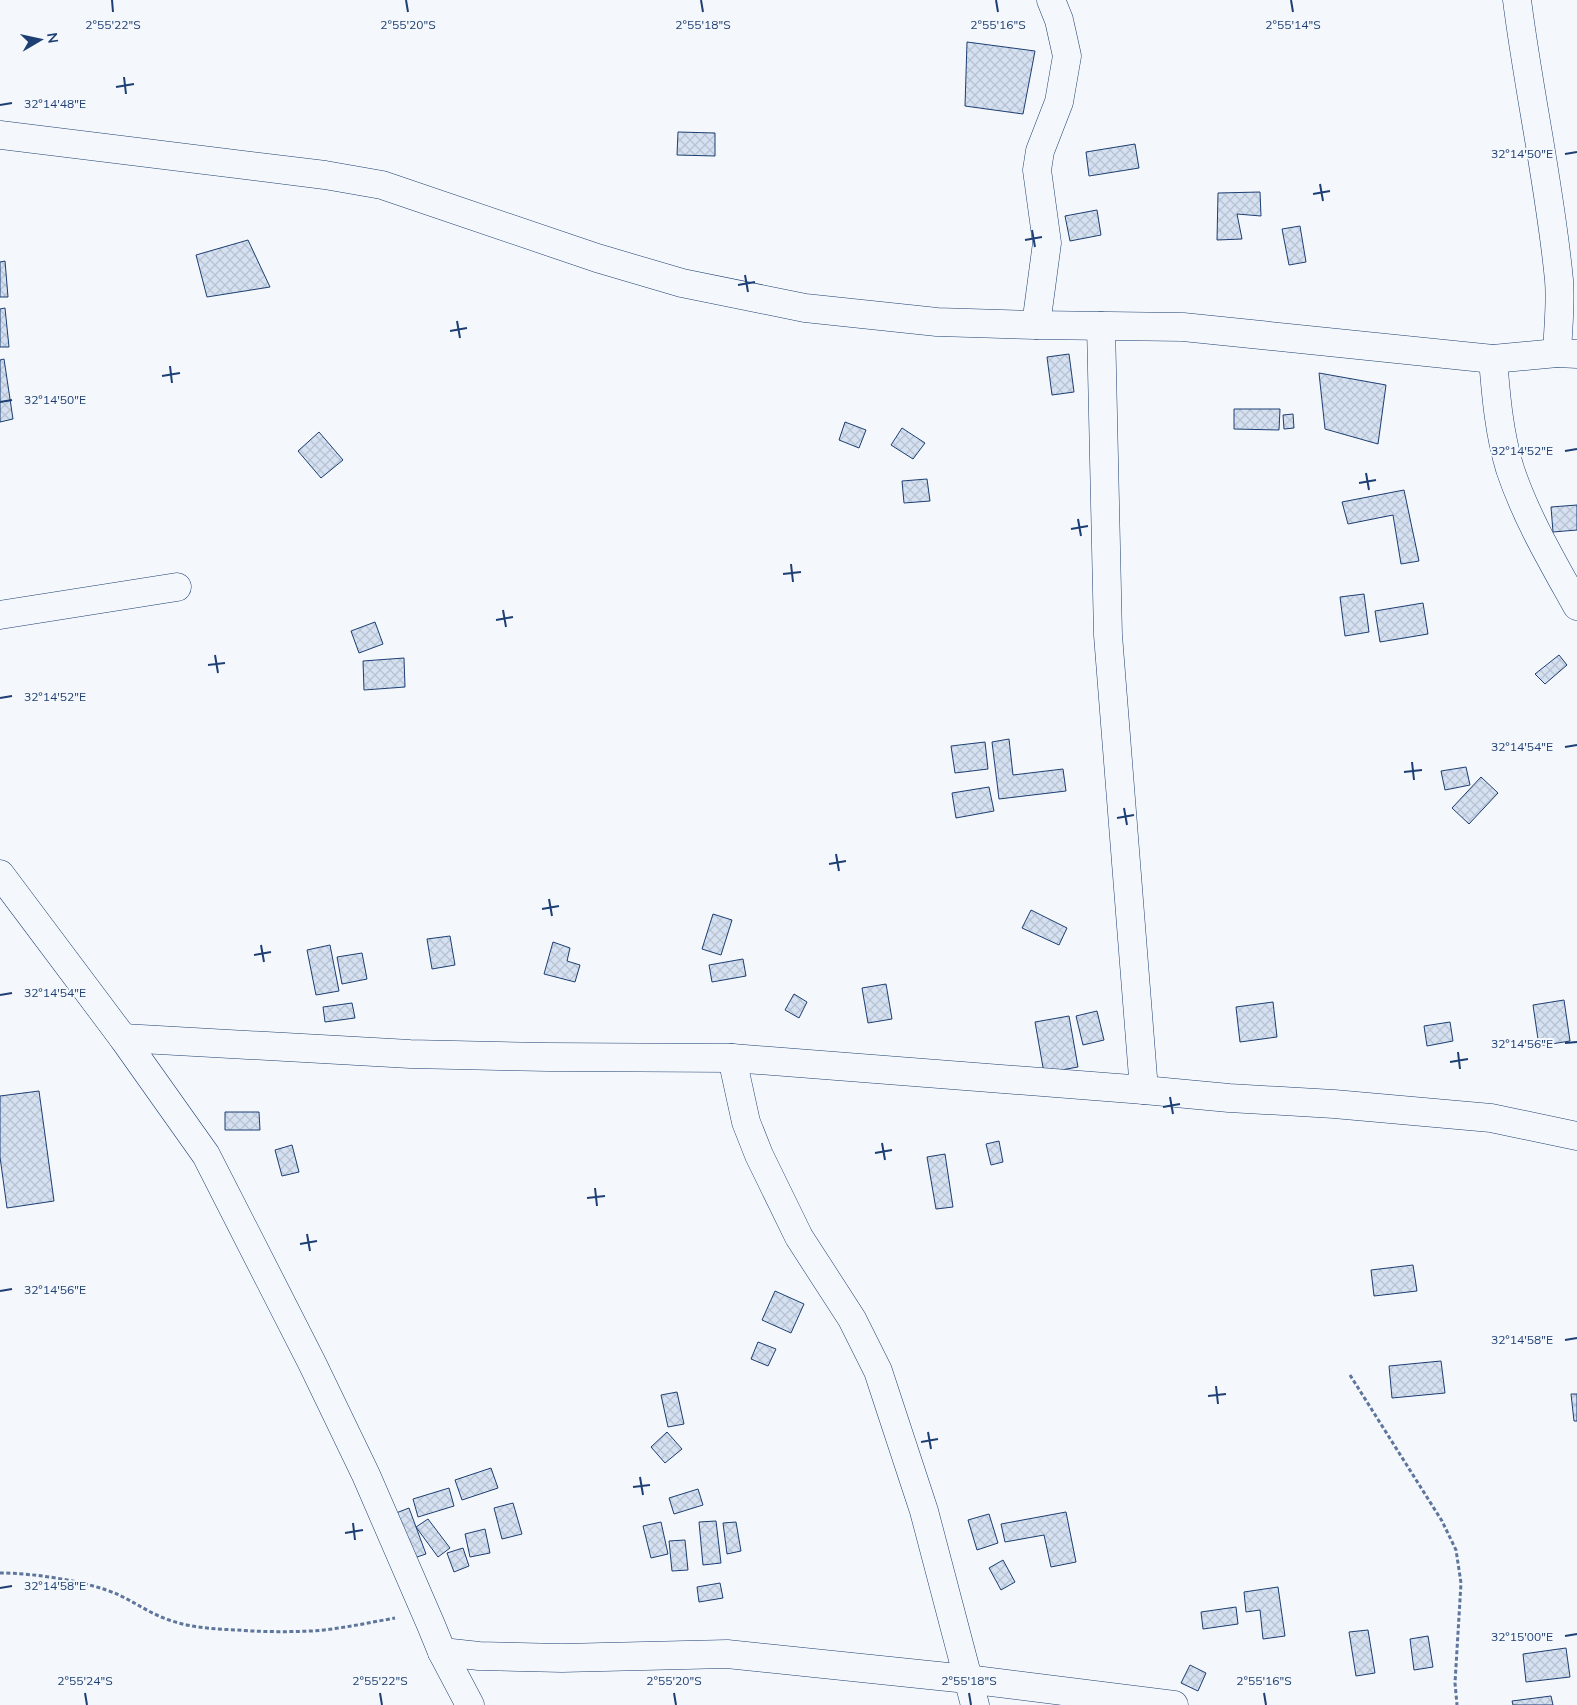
<svg xmlns="http://www.w3.org/2000/svg" width="1577" height="1705" font-family="Mulish,sans-serif">
  <style>
    .building { fill: url(#building-cross-hatch); stroke: #1d3f73 }
    .lines { fill: none; stroke-linecap: round; stroke-linejoin: round }
    .street-casing { stroke: #1d3f73; stroke-width: 29 }
    .path { stroke: #5e769c; stroke-width: 3; stroke-dasharray: 4 2.5; stroke-linecap: butt }
    .street { stroke: #f4f7fb; stroke-width: 28 }
    .ticks { fill: none; stroke: #1d3f73; stroke-width: 2 }
    .ticks-label { font-size: 12px; text-anchor: middle; fill: #1d3f73; stroke: #f4f7fb; stroke-width: 4; stroke-linejoin: round; paint-order: stroke }
  </style>
  <defs>
    <pattern id="building-cross-hatch" width="8" height="8" patternUnits="userSpaceOnUse" patternTransform="scale(1.25)"><rect width="8" height="8" fill="#d5e0f0"/><path d="M0 0l8 8M0 8l8-8" fill="none" stroke="#b6c1d1"/></pattern>
  </defs>
  <rect width="100%" height="100%" fill="#f4f7fb"/>
  <g class="building">
    <polygon points="967,42 1035,51 1023,114 965,106"/>
    <polygon points="678,132 715,133 715,156 677,155"/>
    <polygon points="1135,144 1139,168 1089,176 1086,152"/>
    <polygon points="1260,192 1261,216 1237,214 1242,239 1217,240 1218,193"/>
    <polygon points="1097,210 1101,235 1070,241 1065,216"/>
    <polygon points="1300,226 1306,262 1289,265 1282,229"/>
    <polygon points="248,240 270,287 207,297 196,255"/>
    <polygon points="5,261 8,297 0,297 0,262"/>
    <polygon points="5,308 9,347 0,347 0,309"/>
    <polygon points="1069,354 1074,392 1052,395 1047,357"/>
    <polygon points="4,359 13,419 0,422 0,360"/>
    <polygon points="1319,373 1386,385 1378,444 1325,429"/>
    <polygon points="1234,409 1280,409 1279,430 1234,429"/>
    <polygon points="1293,414 1294,428 1284,429 1283,415"/>
    <polygon points="845,422 866,430 859,448 839,440"/>
    <polygon points="902,428 925,443 913,459 891,445"/>
    <polygon points="319,432 343,460 321,478 298,451"/>
    <polygon points="927,479 930,501 904,503 902,481"/>
    <polygon points="1404,490 1419,561 1401,564 1393,515 1348,524 1342,502"/>
    <polygon points="1577,505 1577,530 1553,532 1551,507"/>
    <polygon points="1364,594 1369,632 1345,636 1340,597"/>
    <polygon points="1423,603 1428,634 1380,642 1375,611"/>
    <polygon points="375,622 383,644 359,653 351,631"/>
    <polygon points="1559,655 1567,665 1545,684 1535,674"/>
    <polygon points="404,658 405,687 364,690 363,661"/>
    <polygon points="1009,739 1013,775 1063,769 1066,791 999,799 992,742"/>
    <polygon points="985,742 988,769 955,773 951,746"/>
    <polygon points="1466,767 1470,785 1445,790 1441,771"/>
    <polygon points="1481,777 1498,793 1469,824 1452,808"/>
    <polygon points="989,787 994,811 956,818 952,793"/>
    <polygon points="1031,910 1067,928 1059,945 1022,928"/>
    <polygon points="713,914 732,920 721,955 702,949"/>
    <polygon points="450,936 455,965 432,969 427,939"/>
    <polygon points="553,942 570,948 567,961 580,965 575,982 544,974"/>
    <polygon points="330,945 339,991 316,995 307,950"/>
    <polygon points="362,953 367,979 342,984 337,957"/>
    <polygon points="743,959 746,976 712,982 709,965"/>
    <polygon points="886,984 892,1019 868,1023 862,988"/>
    <polygon points="794,994 807,1002 799,1018 785,1010"/>
    <polygon points="1564,1000 1570,1041 1539,1046 1533,1005"/>
    <polygon points="1273,1002 1277,1037 1240,1042 1236,1007"/>
    <polygon points="352,1003 355,1018 325,1022 323,1007"/>
    <polygon points="1097,1011 1104,1040 1083,1045 1076,1016"/>
    <polygon points="1069,1016 1078,1067 1044,1073 1035,1022"/>
    <polygon points="1450,1022 1453,1041 1427,1046 1424,1026"/>
    <polygon points="39,1091 54,1201 7,1208 0,1157 0,1096"/>
    <polygon points="225,1112 259,1112 260,1130 225,1130"/>
    <polygon points="999,1141 1003,1162 991,1165 986,1144"/>
    <polygon points="292,1145 299,1172 282,1176 275,1150"/>
    <polygon points="945,1154 953,1207 936,1209 927,1157"/>
    <polygon points="1413,1265 1417,1291 1374,1296 1371,1270"/>
    <polygon points="775,1291 804,1304 791,1333 762,1320"/>
    <polygon points="758,1342 776,1349 768,1366 751,1359"/>
    <polygon points="1441,1361 1445,1393 1392,1398 1389,1366"/>
    <polygon points="677,1392 684,1424 668,1427 661,1395"/>
    <polygon points="1571,1394 1577,1394 1577,1421 1574,1421"/>
    <polygon points="667,1432 682,1449 665,1463 651,1447"/>
    <polygon points="491,1468 498,1488 462,1500 455,1480"/>
    <polygon points="449,1488 454,1506 418,1517 413,1499"/>
    <polygon points="698,1489 703,1505 674,1514 669,1498"/>
    <polygon points="513,1503 522,1534 502,1539 494,1508"/>
    <polygon points="409,1508 426,1554 408,1560 391,1515"/>
    <polygon points="1066,1512 1076,1562 1051,1567 1044,1535 1005,1542 1001,1524"/>
    <polygon points="989,1514 998,1543 977,1550 968,1520"/>
    <polygon points="428,1519 450,1548 438,1557 416,1527"/>
    <polygon points="716,1521 721,1563 703,1565 699,1522"/>
    <polygon points="661,1522 668,1554 651,1558 643,1526"/>
    <polygon points="736,1522 741,1551 727,1554 723,1523"/>
    <polygon points="485,1529 490,1553 470,1557 465,1534"/>
    <polygon points="685,1540 688,1570 672,1571 669,1541"/>
    <polygon points="463,1548 469,1566 454,1572 447,1553"/>
    <polygon points="1003,1560 1015,1582 1001,1590 989,1568"/>
    <polygon points="720,1583 723,1598 699,1602 697,1587"/>
    <polygon points="1278,1587 1285,1636 1263,1639 1260,1610 1246,1612 1244,1592"/>
    <polygon points="1236,1607 1238,1624 1203,1629 1201,1612"/>
    <polygon points="1368,1630 1375,1673 1356,1676 1349,1632"/>
    <polygon points="1428,1636 1433,1667 1414,1670 1410,1639"/>
    <polygon points="1566,1648 1570,1677 1526,1682 1523,1654"/>
    <polygon points="1190,1665 1206,1673 1198,1691 1181,1683"/>
    <polygon points="1551,1696 1553,1705 1513,1705 1512,1701"/>
  </g>
  <g class="lines">
    <g class="street-casing">
      <g id="street">
        <path d="M1517,0C1529,94 1550,186 1559,280C1561,304 1558,329 1557,353"/>
        <polyline points="0,135 325,175 382,185 597,258 682,283 805,308 937,322 1036,325 1183,327 1493,359 1557,353 1577,354"/>
        <polyline points="1036,325 1047,243 1037,170 1040,151 1059,102 1067,56 1059,20 1051,0"/>
        <polyline points="1101,326 1108,635 1144,1090"/>
        <path d="M1493,359C1496,396 1499,433 1510,469C1526,517 1552,561 1577,606"/>
        <polyline points="0,615 177,587"/>
        <polyline points="0,874 123,1038 206,1155 312,1363 366,1475 431,1625 442,1652 470,1705"/>
        <polyline points="123,1038 410,1054 548,1057 732,1058 1144,1090 1229,1098 1334,1104 1491,1118 1577,1136"/>
        <polyline points="732,1058 746,1122 759,1155 799,1237 852,1319 878,1371 924,1511 975,1705"/>
        <polyline points="442,1652 479,1656 562,1658 727,1654 967,1679 1174,1705"/>
      </g>
    </g>
    <g class="path">
      <polyline points="1350,1375 1442,1521 1456,1550 1461,1583 1455,1683 1457,1705"/>
      <path d="M0,1573C33,1573 88,1581 119,1595C136,1603 151,1614 169,1620C192,1628 214,1629 237,1630C262,1632 287,1632 312,1631C340,1629 367,1623 395,1618"/>
    </g>
    <use href="#street" class="street"/>
  </g>
  <path class="ticks" d="M112,0L113,12M406,0L408,12M701,0L703,12M996,0L998,12M1291,0L1293,12M124,77L126,94M116,87L134,84M0,105L12,103M1565,154L1577,152M1320,184L1323,201M1313,194L1330,191M1032,230L1035,247M1025,240L1042,237M745,275L748,292M738,285L755,282M457,321L460,338M450,331L467,328M170,366L172,383M162,376L180,373M0,402L12,400M1565,451L1577,449M1366,473L1369,490M1359,483L1376,480M1078,519L1081,536M1071,529L1088,526M791,564L793,582M783,574L801,572M503,610L506,627M496,620L513,617M215,655L218,673M208,665L225,663M0,698L12,696M1565,747L1577,745M1412,762L1414,780M1404,772L1422,770M1124,808L1127,825M1117,818L1134,815M836,854L839,871M829,864L846,861M549,899L552,916M542,909L559,906M261,945L264,962M254,955L271,952M0,995L12,993M1565,1043L1577,1042M1458,1052L1460,1069M1450,1062L1468,1059M1170,1097L1173,1114M1163,1107L1180,1104M882,1143L885,1160M875,1153L892,1150M595,1188L597,1206M587,1198L605,1196M307,1234L310,1251M300,1244L317,1241M0,1291L12,1289M1565,1340L1577,1338M1216,1386L1218,1404M1208,1396L1226,1394M928,1432L931,1449M921,1442L938,1439M640,1477L643,1495M633,1487L650,1485M353,1523L355,1540M345,1533L363,1530M0,1588L12,1586M1565,1636L1577,1634M85,1693L87,1705M380,1693L382,1705M674,1693L676,1705M969,1693L971,1705M1264,1693L1266,1705"/>
  <g class="ticks-label">
    <text x="113" y="29">2°55'22"S</text>
    <text x="408" y="29">2°55'20"S</text>
    <text x="703" y="29">2°55'18"S</text>
    <text x="998" y="29">2°55'16"S</text>
    <text x="1293" y="29">2°55'14"S</text>
    <text x="55" y="108">32°14'48"E</text>
    <text x="1522" y="158">32°14'50"E</text>
    <text x="55" y="404">32°14'50"E</text>
    <text x="1522" y="455">32°14'52"E</text>
    <text x="55" y="701">32°14'52"E</text>
    <text x="1522" y="751">32°14'54"E</text>
    <text x="55" y="997">32°14'54"E</text>
    <text x="1522" y="1048">32°14'56"E</text>
    <text x="55" y="1294">32°14'56"E</text>
    <text x="1522" y="1344">32°14'58"E</text>
    <text x="55" y="1590">32°14'58"E</text>
    <text x="1522" y="1641">32°15'00"E</text>
    <text x="85" y="1685">2°55'24"S</text>
    <text x="380" y="1685">2°55'22"S</text>
    <text x="674" y="1685">2°55'20"S</text>
    <text x="969" y="1685">2°55'18"S</text>
    <text x="1264" y="1685">2°55'16"S</text>
  </g>
  <g transform="translate(40 40) rotate(81)" stroke="#f4f7fb" stroke-width="4" paint-order="stroke">
  <path d="M0-4L9 19L0 12L-9 19Z" fill="#1d3f73"/>
  <text y="-8" font-size="14" font-weight="bold" text-anchor="middle" fill="#1d3f73">N</text>
  </g>
</svg>
